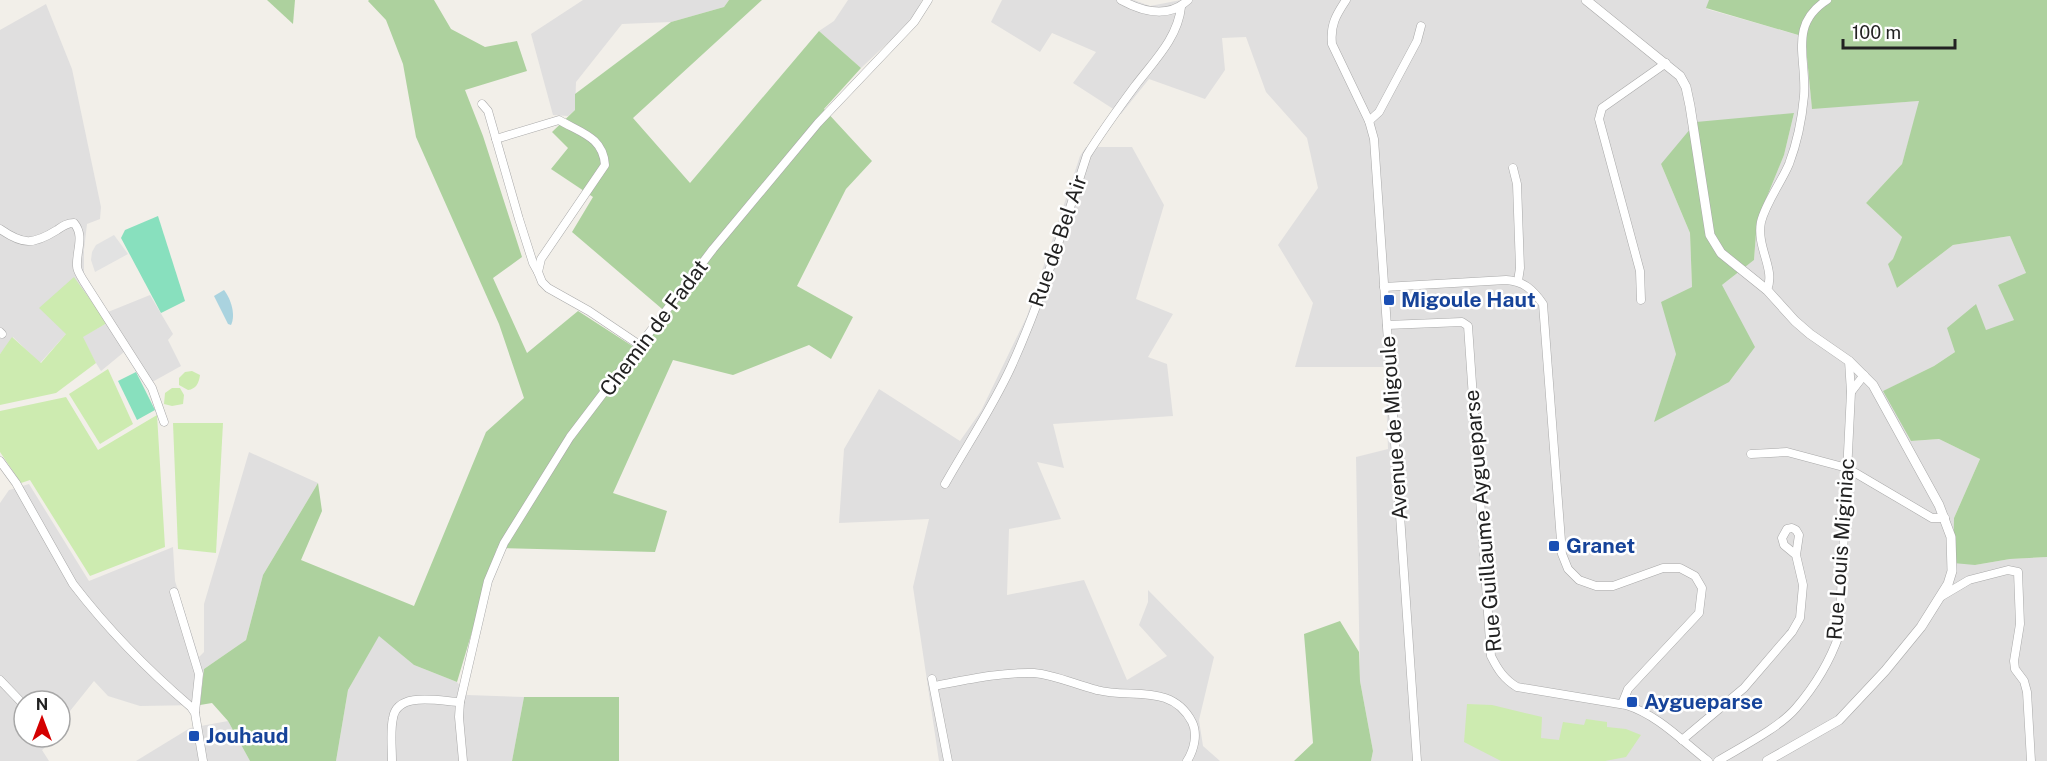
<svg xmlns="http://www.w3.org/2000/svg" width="2047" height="761" font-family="'Public Sans',sans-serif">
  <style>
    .residential { fill: #e0dfdf; fill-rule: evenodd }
    .grass { fill: #cdebb0 }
    .forest { fill: #add19e }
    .pitch { fill: #88e0be }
    .parking { fill: #e2e2e2 }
    .water { fill: #aad3df }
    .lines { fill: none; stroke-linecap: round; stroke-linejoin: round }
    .minor-casing { stroke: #a9a9a9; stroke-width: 9 }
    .tertiary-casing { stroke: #a9a9a9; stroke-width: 10 }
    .minor { stroke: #fff; stroke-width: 8 }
    .tertiary { stroke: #fff; stroke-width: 9 }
    .transit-dot { fill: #1a4fb4; stroke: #fff; stroke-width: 2 }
    .labels { text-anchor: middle; stroke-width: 5; stroke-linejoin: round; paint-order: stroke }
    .street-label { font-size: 21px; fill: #222; stroke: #fff }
    .transit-label { font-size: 21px; font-weight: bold; fill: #164399; stroke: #fff; text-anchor: start }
  </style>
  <rect width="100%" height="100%" fill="#f2efe9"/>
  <g class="residential">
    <polygon points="583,0 729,0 724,7 671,22 622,24 576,82 575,110 568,116 553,115 531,34"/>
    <polygon points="848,0 922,0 912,20 861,68 819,31 834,21"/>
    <path d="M1002,0H1134L1150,6L1181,0H1709L1707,9L1805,37L1812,108L1920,101L1902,164L1866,203L1902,237L1893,260L1897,288L1953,245L2010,236L2026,273L2014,320L1986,331L1975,304L1955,352L1934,366L1884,391L1911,441L1939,439L1980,459L1954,518L1975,565L2010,559L2047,557V761H1371L1373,751L1360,681L1356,457L1388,449L1385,367H1295L1313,303L1278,245L1318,188L1307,138L1266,92L1246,37L1222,38L1225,70L1205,99L1149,79L1121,114L1073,83L1096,52L1052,33L1040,52L991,22ZM1794,113L1784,155L1757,221L1754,260L1722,285L1655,421L1676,354L1692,287L1690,233L1661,164Z"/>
    <polygon points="46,4 72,69 101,207 100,219 87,224 84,250 84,278 108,312 150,295 173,334 168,340 181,366 145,386 124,352 101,371 96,363 82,337 107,323 66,334 40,363 13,337 0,354 0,30"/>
    <polygon points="1086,147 1132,147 1164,205 1136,299 1173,314 1148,357 1167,364 1173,416 1053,424 1064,468 1037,462 1061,519 1009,529 1007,595 1084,580 1127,680 1167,656 1139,625 1148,602 1148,590 1214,657 1199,720 1203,746 1220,761 939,761 913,587 929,519 839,523 844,449 879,389 960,441 981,411 1027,316 1080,156"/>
    <polygon points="249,452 318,483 263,575 246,640 204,669 200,705 140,706 108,696 94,681 62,721 69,728 60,735 60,701 24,701 24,737 58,737 42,750 49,761 0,761 0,503 9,490 29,484 89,581 173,547 175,581 199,657 204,652 204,604"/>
    <polygon points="379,635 414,665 457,682 467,695 524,697 512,761 336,761 348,690"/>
    <polygon points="228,721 250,761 136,761 190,728"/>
  </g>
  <g class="grass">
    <polygon points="74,277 107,323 83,337 96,363 56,393 0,405 0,354 12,337 41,363 66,334 39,308"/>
    <polygon points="108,369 133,424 100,444 69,394"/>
    <path d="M192,371L200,375C199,383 196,389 188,390L179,385V378L185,372Z"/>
    <polygon points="172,388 180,388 184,395 183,404 172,406 164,404 165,393"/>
    <polygon points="66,397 98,450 157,415 165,547 90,576 30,480 21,483 0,452 0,411"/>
    <polygon points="173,423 223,423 216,553 178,549"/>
    <polygon points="1467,704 1492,705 1542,717 1541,738 1559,740 1563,722 1584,725 1586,719 1607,722 1607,727 1626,729 1641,735 1626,757 1605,761 1501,761 1464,742"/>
  </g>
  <g class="forest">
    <polygon points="267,0 295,0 293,24"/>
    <polygon points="369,0 434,0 451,29 485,47 517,41 527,71 465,90 483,136 522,257 493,278 527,353 578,311 640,351 668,314 572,232 593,197 551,169 568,148 552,132 575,110 575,94 671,22 724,7 729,0 762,0 633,118 690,183 819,31 861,68 824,109 872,161 846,189 797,286 853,317 831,359 809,345 733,375 673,360 613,493 667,511 655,552 497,548 457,682 414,665 379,636 348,690 336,761 250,761 228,721 212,703 200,705 204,669 246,640 263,575 318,483 322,511 301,560 414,606 486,432 524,398 499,324 416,137 403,64 386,20 368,1"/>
    <polygon points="1709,0 2047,0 2047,557 2010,559 1975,565 1953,563 1954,518 1980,459 1939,439 1911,441 1883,391 1934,366 1955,352 1947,328 1976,304 1986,330 2014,320 1998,285 2026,273 2010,236 1953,245 1897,288 1888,264 1893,259 1902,237 1866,203 1902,164 1919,101 1812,109 1805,37 1706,8"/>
    <polygon points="1794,113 1784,155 1757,221 1754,260 1722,285 1755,347 1729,382 1654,422 1676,354 1661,302 1692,287 1690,233 1661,164 1696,122"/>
    <polygon points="1340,621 1359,652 1360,681 1373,751 1371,761 1294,761 1313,743 1304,634"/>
    <polygon points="524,697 619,697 619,761 512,761"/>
  </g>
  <g class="pitch">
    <polygon points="158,216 185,301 161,313 121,238 125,230"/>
    <polygon points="136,372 155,410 137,420 118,381"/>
  </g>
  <polygon class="parking" points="114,235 128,254 95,272 91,260 92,252 96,245"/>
  <path class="water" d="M224,290C231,299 236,315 231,325L228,324L214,296Z"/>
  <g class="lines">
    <g class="minor-casing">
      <g id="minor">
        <path d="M1121,0C1143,12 1168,19 1188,0"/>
        <path d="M1346,0C1336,15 1330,25 1332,44L1369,121L1374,139L1417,761"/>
        <polyline points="482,104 488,111 519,219 533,263 538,272"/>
        <polyline points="1369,121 1379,112 1417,41 1421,26"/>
        <path d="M496,139L559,120C581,133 603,137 605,165L541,259L538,272L542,282L548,288L589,311L641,346"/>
        <polyline points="1513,168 1517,184 1520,268 1518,281"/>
        <path d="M0,229C23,245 33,245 57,230C63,226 67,223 74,223C85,236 76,251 77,266C77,271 81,276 83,280L152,388L164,422"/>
        <path d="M1384,287L1506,280C1524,281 1533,290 1543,304L1562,554L1568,569L1579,580L1596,586H1613L1663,568H1680L1695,576L1702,588L1699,613L1628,689L1622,704"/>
        <path d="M1767,290C1776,269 1756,248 1761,222C1766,202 1781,183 1789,164C1797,143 1802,118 1804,96C1807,58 1788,25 1827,0"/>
        <polyline points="1641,300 1640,271 1599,119 1602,108 1666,63"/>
        <path d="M1387,325L1462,322L1468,326L1491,656C1498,670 1504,679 1517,687L1626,705C1658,715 1682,741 1708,761"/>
        <polyline points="0,332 2,334"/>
        <polyline points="1851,392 1864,375"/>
        <polyline points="1751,454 1787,452 1847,468 1932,518 1945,518"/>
        <path d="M0,461L16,483L73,584C106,627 150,672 191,707L195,713L203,761"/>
        <path d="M945,484C967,445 992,408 1011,367C1042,299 1064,226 1087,155C1102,131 1118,109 1135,86C1153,62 1178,38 1181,7"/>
        <polyline points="174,592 199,674 195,712"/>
        <polyline points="1942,596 1969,580 2008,570 2018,572 2020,624 2014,661 2015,669 2024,681 2027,692 2031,761"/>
        <polyline points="932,679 948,761"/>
        <polyline points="0,680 24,705"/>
        <path d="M934,686C966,680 1001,672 1034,673C1056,675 1076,685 1097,690C1131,699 1172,683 1192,722C1198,734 1194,750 1187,761"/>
        <polyline points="1682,740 1744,688 1792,632 1800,618 1803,585 1796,555 1799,535 1796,530 1792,528 1787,529 1782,538 1784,545 1796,555"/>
        <path d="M392,761C392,747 390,731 393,718C397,691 439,701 460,702"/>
        <polyline points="463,761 459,717 460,702 488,581 504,543 570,437 713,249 818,123 914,22 928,0"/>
        <path d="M1718,761C1741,747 1779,728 1796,708C1814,687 1830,661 1839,635L1851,392L1849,361"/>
      </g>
    </g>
    <g class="tertiary-casing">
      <polyline id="tertiary" points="1586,0 1680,76 1686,87 1690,106 1710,235 1721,253 1767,290 1795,321 1810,334 1849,361 1873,385 1939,505 1951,537 1952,571 1948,584 1921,627 1885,671 1839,720 1767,761"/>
    </g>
    <use href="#minor" class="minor"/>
    <use href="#tertiary" class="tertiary"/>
  </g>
  <g class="transit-dot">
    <rect x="1383" y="294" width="12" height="12" rx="3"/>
    <rect x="1548" y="540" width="12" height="12" rx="3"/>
    <rect x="1626" y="696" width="12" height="12" rx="3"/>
    <rect x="188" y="730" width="12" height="12" rx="3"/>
  </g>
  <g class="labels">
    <g class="street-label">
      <text transform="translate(1058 241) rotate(-71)" y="7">Rue de Bel Air</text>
      <text transform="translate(654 328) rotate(-53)" y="7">Chemin de Fadat</text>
      <text transform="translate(1394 428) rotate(-94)" y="7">Avenue de Migoule</text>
      <text transform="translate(1483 521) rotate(-95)" y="7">Rue Guillaume Aygueparse</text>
      <text transform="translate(1841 549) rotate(-86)" y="7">Rue Louis Miginiac</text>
    </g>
    <g class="transit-label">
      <text x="1401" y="307">Migoule Haut</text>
      <text x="1566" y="553">Granet</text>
      <text x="1644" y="709">Aygueparse</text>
      <text x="206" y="743">Jouhaud</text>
    </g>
  </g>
  <g transform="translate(42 719)"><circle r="28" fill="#ffffff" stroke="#a7a7a7" stroke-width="1.5"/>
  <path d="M0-4.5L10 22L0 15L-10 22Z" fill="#d40000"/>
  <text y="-9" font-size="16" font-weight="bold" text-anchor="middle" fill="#222222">N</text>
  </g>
  <path d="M1843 39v9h112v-9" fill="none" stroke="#222222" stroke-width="3"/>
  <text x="1852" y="39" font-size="18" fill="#222222" stroke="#ffffff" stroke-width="4.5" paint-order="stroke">100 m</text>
</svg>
